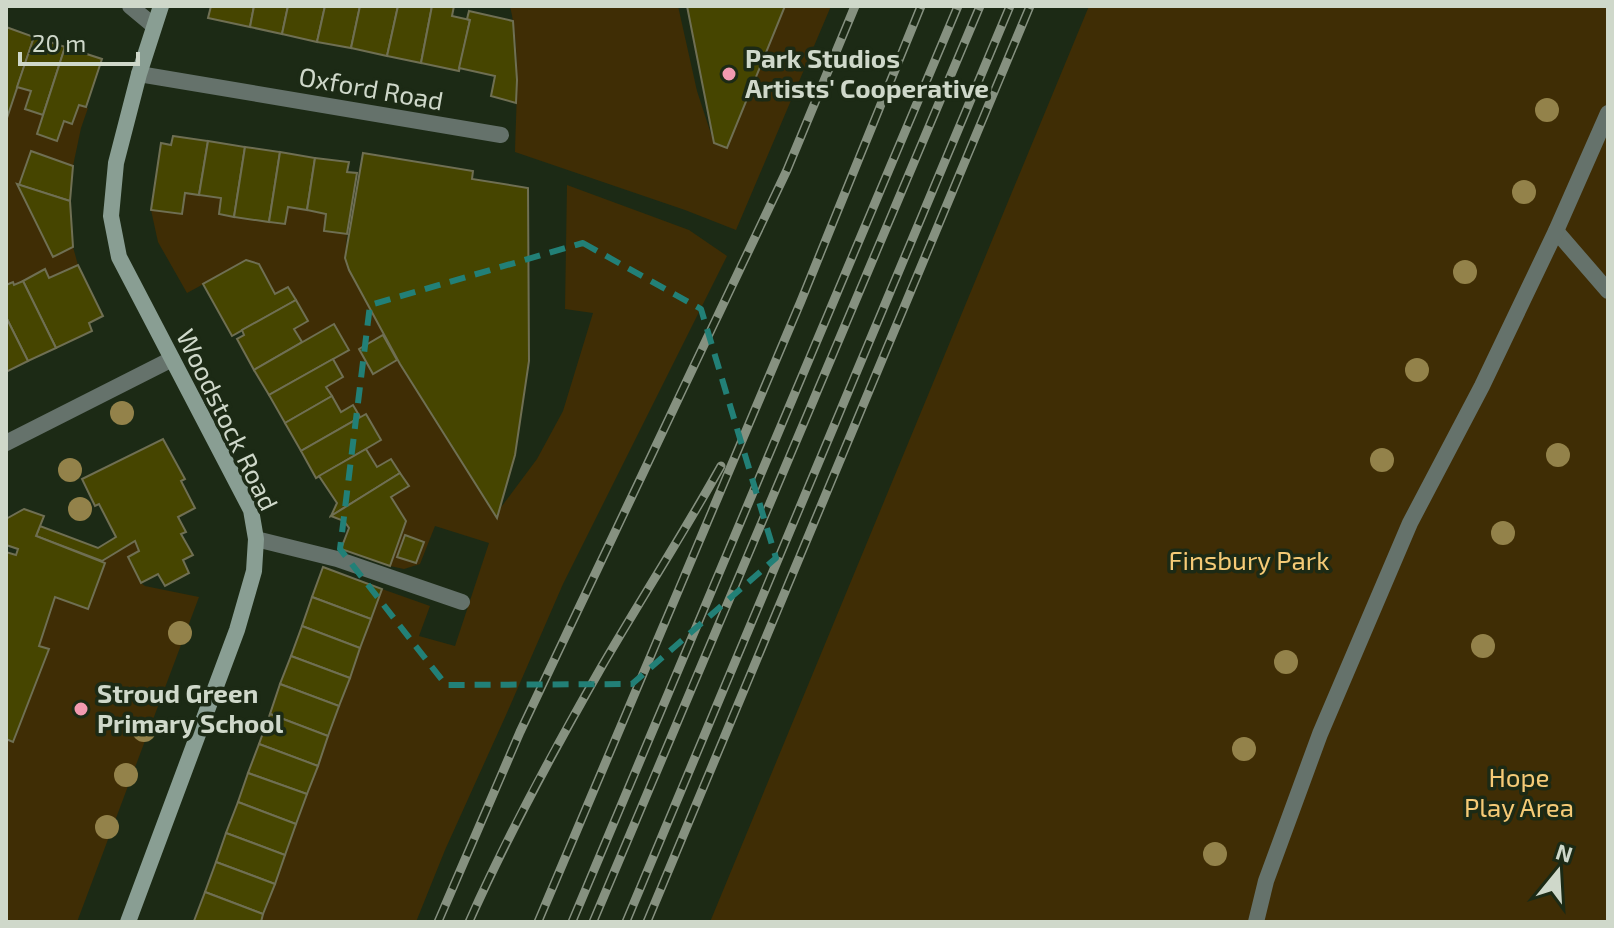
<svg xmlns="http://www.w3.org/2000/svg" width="1614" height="928" font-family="'Exo 2',sans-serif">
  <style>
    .green { fill: #3f2d05 }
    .building { fill: #464500; stroke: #6f6f53; stroke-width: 2 }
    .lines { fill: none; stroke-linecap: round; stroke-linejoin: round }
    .service { stroke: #65726b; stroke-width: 16 }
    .minor { stroke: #65726b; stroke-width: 16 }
    .secondary { stroke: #899e93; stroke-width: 16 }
    .rail-casing { stroke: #869180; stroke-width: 9 }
    .rail { stroke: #1c2a15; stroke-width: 6; stroke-dasharray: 18; stroke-linecap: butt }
    .tree { fill: #93824a }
    .marked { fill: none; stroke: #228077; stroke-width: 6; stroke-dasharray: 16 10; stroke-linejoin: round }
    .poi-dot { fill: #f29ab0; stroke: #1c2a15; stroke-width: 3 }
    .labels { text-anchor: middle; stroke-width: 7; stroke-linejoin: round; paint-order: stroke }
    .poi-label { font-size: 26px; font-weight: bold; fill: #cfd8ca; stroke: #1c2a15; text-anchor: start }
    .street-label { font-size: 26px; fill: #cfd8ca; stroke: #1c2a15 }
    .park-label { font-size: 26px; fill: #f5ca76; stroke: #1c2a15 }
  </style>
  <rect width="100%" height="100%" fill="#1c2a15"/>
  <g class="green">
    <path d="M510,6H678L697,91L714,143L727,148L785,6H831L736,230L685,210L515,152C516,104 521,53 510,6Z"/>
    <polygon points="1089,6 1608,6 1608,922 710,922"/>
    <polygon points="17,87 31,91 26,109 43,115 57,140 64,121 72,123 79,105 88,108 81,128 73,166 31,151 19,185 18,185 53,257 73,247 78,265 49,278 45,270 14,285 12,282 6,285 6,121"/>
    <polygon points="567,185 689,230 727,256 563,584 506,715 445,850 416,922 261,922 382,589 430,606 419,636 455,646 489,543 435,526 420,564 404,569 390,566 406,521 391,497 408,485 391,459 377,467 366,449 381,440 366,414 360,417 341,412 326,387 333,359 333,324 302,342 294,329 307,321 289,287 275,294 246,261 187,293 158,242 151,210 182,214 185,193 221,198 219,215 285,224 288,207 326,214 324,230 347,234 345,258 349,270 400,364 497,517 499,510 537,459 563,411 593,313 565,309"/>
    <polygon points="135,541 139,551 128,558 141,583 145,586 199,597 77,922 6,922 6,739 13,741 49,649 39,646 55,597 88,609 105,563 102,561"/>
  </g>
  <g class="building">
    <polygon points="211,6 254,6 250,27 208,18"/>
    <polygon points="254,6 288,6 282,34 250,27"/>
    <polygon points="288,6 325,6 317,42 282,34"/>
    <polygon points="325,6 360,6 351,48 317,42"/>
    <polygon points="360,6 398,6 387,56 351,48"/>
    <polygon points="398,6 432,6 421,63 387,56"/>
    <polygon points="432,6 454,6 452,16 470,20 459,71 421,63"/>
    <polygon points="687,6 785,6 727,148 714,143"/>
    <polygon points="469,11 513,21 517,80 516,103 491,96 495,76 459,68 470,20 467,19"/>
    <polygon points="6,27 34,37 6,121"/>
    <polygon points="34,37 65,47 43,115 25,109 31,91 17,87"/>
    <polygon points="65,47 102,59 86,107 79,105 72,124 64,121 57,141 37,134"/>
    <polygon points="173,136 208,141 199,195 185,193 182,214 151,210 161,143 171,145"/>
    <polygon points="208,141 245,147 234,217 219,214 221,198 199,195"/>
    <polygon points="245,147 280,152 269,222 234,217"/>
    <polygon points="31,151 73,166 70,201 19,185"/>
    <polygon points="280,152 315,158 307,210 288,207 285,224 269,222"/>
    <polygon points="363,153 473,171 472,179 528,188 529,361 515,455 497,518 400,364 349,270 345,258"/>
    <polygon points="315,158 349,162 347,172 357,173 347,234 324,231 326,214 307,210"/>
    <polygon points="17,184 70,201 73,247 53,257"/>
    <polygon points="246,260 259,264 275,294 288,287 296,300 232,336 203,284"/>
    <polygon points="78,265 103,316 89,323 92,331 56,348 23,281 45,269 49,278"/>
    <polygon points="23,281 56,348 28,361 6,317 6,285 13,282 14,285"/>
    <polygon points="296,300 308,321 294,329 302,342 254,370 237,339 244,335 242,330"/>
    <polygon points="6,317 28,361 6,372"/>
    <polygon points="334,324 349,350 269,395 254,370"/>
    <polygon points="383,335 397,360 373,374 359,349"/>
    <polygon points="333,359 343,377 326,387 332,396 285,423 269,395"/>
    <polygon points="332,396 341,412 353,405 360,417 301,451 285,423"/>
    <polygon points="366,414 381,440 316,478 301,451"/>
    <polygon points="163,439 185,479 181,481 195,508 178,517 186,532 181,534 193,555 183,560 189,573 165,586 158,574 141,583 128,557 139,551 135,541 102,561 36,536 40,526 98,548 116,537 99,504 95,506 82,479"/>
    <polygon points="366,449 377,467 391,459 400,473 331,516 337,503 319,476"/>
    <polygon points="400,473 409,486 391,497 406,521 390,566 341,549 349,528 344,521 331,516"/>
    <polygon points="24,509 44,516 36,536 105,563 88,609 55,597 39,646 49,649 13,742 6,739 6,552 16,555 18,549 6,545 6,519"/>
    <polygon points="405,535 424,542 416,563 397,557"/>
    <polygon points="323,567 382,589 371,619 312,597"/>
    <polygon points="312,597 371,619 360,648 302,626"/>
    <polygon points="302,626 360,648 350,678 291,656"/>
    <polygon points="291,656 350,678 339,706 280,684"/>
    <polygon points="280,684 339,706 328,736 270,714"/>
    <polygon points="270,714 328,736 318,766 259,744"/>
    <polygon points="259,744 318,766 307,794 248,773"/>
    <polygon points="248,773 307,794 296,824 238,802"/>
    <polygon points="238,802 296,824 285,855 226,833"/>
    <polygon points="226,833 285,855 275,884 216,862"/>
    <polygon points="216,862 275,884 263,914 205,892"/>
    <polygon points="205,892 263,914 261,922 194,921"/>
  </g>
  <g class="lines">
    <g class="service">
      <polyline points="1556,231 1608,291"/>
      <polyline points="256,539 337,559 462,602"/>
      <polyline points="1256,922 1266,881 1320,734 1410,523 1482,386 1556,231 1608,113"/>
    </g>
    <g class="minor">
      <polyline points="130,6 154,26"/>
      <polyline points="139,74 501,135"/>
      <polyline points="6,443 172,359"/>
    </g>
    <polyline class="secondary" points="128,922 237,630 254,571 256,539 251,510 119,257 111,216 116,163 139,74 161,6"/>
    <g class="rail-casing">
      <g id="rail">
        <polyline points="438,922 520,732 787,170 855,6"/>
        <path d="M469,922C508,834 554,750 602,666C641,599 683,534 721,466"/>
        <polyline points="538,922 801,301 921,6"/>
        <polyline points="572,922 958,6"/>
        <polyline points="593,922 980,6"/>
        <polyline points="626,922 1010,6"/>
        <polyline points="647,922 1030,6"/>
      </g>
    </g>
    <use href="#rail" class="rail"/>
  </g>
  <g class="tree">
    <circle cx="1547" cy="110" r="12"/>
    <circle cx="1524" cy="192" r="12"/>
    <circle cx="1465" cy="272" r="12"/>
    <circle cx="1417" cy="370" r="12"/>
    <circle cx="122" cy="413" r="12"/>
    <circle cx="1558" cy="455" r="12"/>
    <circle cx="1382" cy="460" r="12"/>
    <circle cx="70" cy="470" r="12"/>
    <circle cx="80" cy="509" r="12"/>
    <circle cx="1503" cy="533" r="12"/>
    <circle cx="180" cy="633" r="12"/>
    <circle cx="1483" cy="646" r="12"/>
    <circle cx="1286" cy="662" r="12"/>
    <circle cx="144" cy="730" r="12"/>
    <circle cx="1244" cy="749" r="12"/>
    <circle cx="126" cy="775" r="12"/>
    <circle cx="107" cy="827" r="12"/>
    <circle cx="1215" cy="854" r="12"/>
  </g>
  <path class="marked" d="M583,243L701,309L776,558L632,684L446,685L340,549L370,305Z"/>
  <g class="poi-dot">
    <circle cx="729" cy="74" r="8"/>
    <circle cx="81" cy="709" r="8"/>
  </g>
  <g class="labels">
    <g class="poi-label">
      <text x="745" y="68">Park Studios<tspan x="745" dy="30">Artists' Cooperative</tspan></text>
      <text x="97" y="703">Stroud Green<tspan x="97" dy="30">Primary School</tspan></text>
    </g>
    <g class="street-label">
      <text transform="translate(371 89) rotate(10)" y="9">Oxford Road</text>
      <text transform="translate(227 420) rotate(64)" y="9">Woodstock Road</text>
    </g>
    <g class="park-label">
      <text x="1249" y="570">Finsbury Park</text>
      <text x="1519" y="787">Hope<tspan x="1519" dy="30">Play Area</tspan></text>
    </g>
  </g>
  <rect width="1614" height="928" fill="none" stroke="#cfd8ca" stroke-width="16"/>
  <g transform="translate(1558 872) rotate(18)" stroke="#1c2a15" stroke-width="6" paint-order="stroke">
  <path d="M0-6L14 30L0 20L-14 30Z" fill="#cfd8ca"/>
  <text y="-12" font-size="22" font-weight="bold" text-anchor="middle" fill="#cfd8ca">N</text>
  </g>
  <path d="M20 52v12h118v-12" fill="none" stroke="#cfd8ca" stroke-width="4"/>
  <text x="32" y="52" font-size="24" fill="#cfd8ca" stroke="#1c2a15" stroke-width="6" paint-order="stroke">20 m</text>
</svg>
